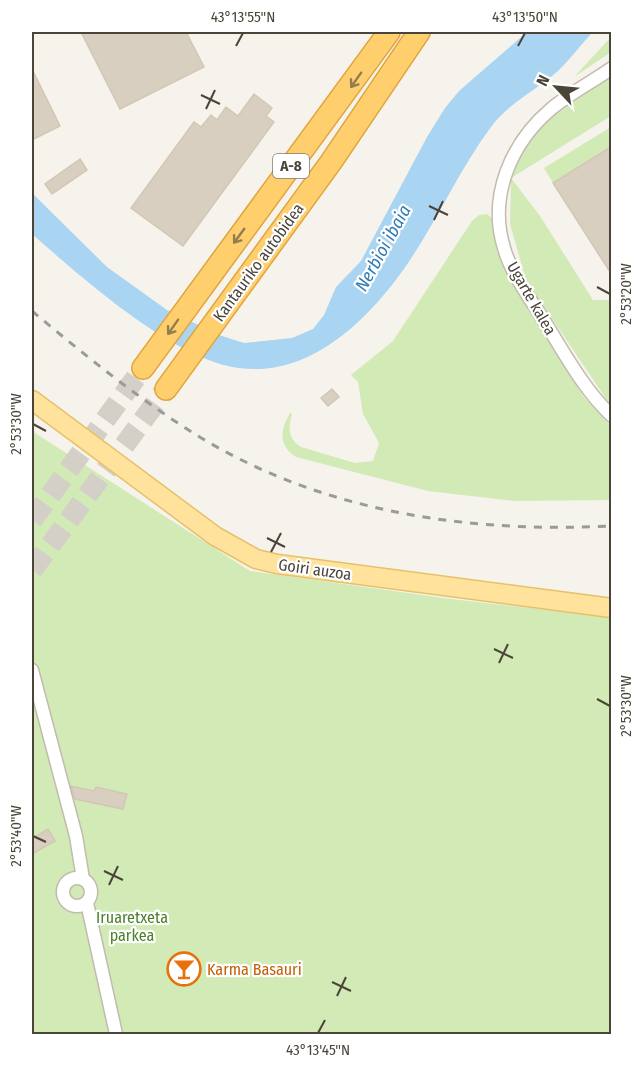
<svg xmlns="http://www.w3.org/2000/svg" width="643" height="1066" font-family="'Fira Sans Condensed',sans-serif">
  <style>
    .green { fill: #d2eab5 }
    .water { fill: #a9d4f2 }
    .building { fill: #d8cfc1; stroke: #d3c7b4; stroke-width: 1.5 }
    .lines { fill: none; stroke-linecap: round; stroke-linejoin: round }
    .highway-tunnel { stroke: #d4d0c8; stroke-width: 21; stroke-dasharray: 21 10; stroke-linecap: butt }
    .street-casing { stroke: #c2bbae; stroke-width: 15 }
    .primary-casing { stroke: #e6c16a; stroke-width: 21 }
    .highway-casing { stroke: #e0a43c; stroke-width: 24 }
    .street { stroke: #fff; stroke-width: 12 }
    .primary { stroke: #ffe39c; stroke-width: 18 }
    .highway { stroke: #ffcf6e; stroke-width: 21 }
    .rail { stroke: #9a9a9a; stroke-width: 3; stroke-dasharray: 8 8; stroke-linecap: butt }
    .oneway { stroke: #937c4e }
    .ticks { fill: none; stroke: #4b4439; stroke-width: 2 }
    .labels { text-anchor: middle; stroke-width: 4.5; stroke-linejoin: round; paint-order: stroke }
    .shield { fill: #fff; stroke: #817c74; stroke-width: 1.5 }
    .shield-label { font-size: 15px; font-weight: bold; fill: #4b4439 }
    .street-label { font-size: 16px; fill: #4b4439; stroke: #fff }
    .park-label { font-size: 16px; fill: #4a7f2a; stroke: #fff }
    .food-label { font-size: 16px; fill: #c56008; stroke: #fff; text-anchor: start }
    .water-label { font-size: 18px; font-style: italic; fill: #2e7ab2; stroke: #fff }
    .neatline { fill: none; stroke: #4b4439; stroke-width: 2 }
    .ticks-label { font-size: 15px; text-anchor: middle; fill: #4b4439 }
  </style>
  <rect width="100%" height="100%" fill="#f6f3ec"/>
  <g class="green">
    <polygon points="611,37 611,52 574,77"/>
    <polygon points="611,76 611,116 511,178 540,216 593,300 611,300 611,406 526,280 510,224 511,178 518,157 546,121"/>
    <polygon points="611,127 611,146 553,183 544,168"/>
    <path d="M487,214L492,218L497,252L511,280L584,397L611,426V500L514,501L428,491L296,457C278,445 280,431 290,413L292,414C288,428 288,439 301,447L355,463L373,461L379,443L363,414L358,382L351,375L393,341L472,221L479,215Z"/>
    <polygon points="32,431 250,571 451,599 611,617 611,1034 32,1034"/>
  </g>
  <path class="water" d="M527,32H593C582,43 572,57 560,69C538,90 509,102 491,127C459,170 438,219 408,263C371,317 312,378 239,368C174,360 81,277 32,234V193L107,267L167,310L222,336L244,343L292,338L313,329L324,315L336,287L361,261L427,137L445,108L459,91Z"/>
  <g class="building">
    <polygon points="81,32 186,32 204,67 120,109"/>
    <polygon points="32,69 60,126 32,140"/>
    <polygon points="254,94 272,108 266,116 274,122 183,246 131,208 194,122 201,127 211,115 217,120 226,107 238,116"/>
    <polygon points="612,146 612,275 553,183"/>
    <polygon points="80,159 87,170 52,194 45,184"/>
    <polygon points="332,389 339,397 328,406 321,398"/>
    <polygon points="71,786 94,791 96,787 127,794 123,809 75,799"/>
    <polygon points="48,829 55,841 32,854 32,839"/>
    <polygon points="180,957 196,977 189,982 174,962"/>
  </g>
  <g class="lines">
    <g class="highway-tunnel">
      <polyline points="32,520 143,368"/>
      <polyline points="32,570 166,389"/>
    </g>
    <g class="street-casing">
      <g id="street">
        <path d="M612,68C592,82 569,94 551,109C511,143 488,196 504,248C511,273 529,297 543,319C564,352 583,389 612,416"/>
        <polyline points="32,670 76,836 83,879"/>
        <circle cx="77" cy="892" r="14"/>
        <polyline points="87,903 116,1034"/>
      </g>
    </g>
    <g class="primary-casing">
      <polyline id="primary" points="32,400 215,536 256,559 277,564 612,608"/>
    </g>
    <g class="highway-casing">
      <g id="highway">
        <polyline points="143,368 389,32"/>
        <polyline points="166,389 331,162 419,32"/>
      </g>
    </g>
    <use href="#street" class="street"/>
    <use href="#primary" class="primary"/>
    <use href="#highway" class="highway"/>
    <path class="rail" d="M32,311C86,356 142,402 203,439C327,513 470,533 612,526"/>
  </g>
  <defs><path id="oneway-shaft" d="M-6 0H5M1.5-3L5.5 0L1.5 3" fill="none" stroke-width="1.6" stroke-linecap="round" stroke-linejoin="round" transform="scale(1.5)"/></defs>
  <g class="oneway">
    <use href="#oneway-shaft" transform="translate(356 80) rotate(125)"/>
    <use href="#oneway-shaft" transform="translate(239 236) rotate(126)"/>
    <use href="#oneway-shaft" transform="translate(173 327) rotate(125)"/>
  </g>
  <path class="ticks" d="M236,46L243,33M518,46L525,33M201,95L220,104M206,109L215,90M429,206L448,215M434,220L443,201M597,287L610,294M33,424L46,431M267,538L285,547M271,552L281,533M494,649L513,658M499,663L508,644M597,699L610,706M33,836L46,842M104,871L123,880M109,885L118,866M332,982L351,991M337,996L346,977M318,1033L325,1020"/>
  <defs>
    <g id="bar-ring" transform="scale(1.725)"><circle r="9.5" fill="#fff" stroke="#e8710a" stroke-width="1.5"/><path d="M-6-5H6L.8 .8V4.5H3.5V6h-7V4.5H-.8V.8Z" fill="#e8710a"/></g>
  </defs>
  <g fill-rule="evenodd">
    <use href="#bar-ring" x="184" y="969"/>
  </g>
  <g class="labels">
    <rect class="shield" x="273" y="154" width="36" height="24" rx="4.5"/>
    <g class="shield-label">
      <text x="291" y="171">A-8</text>
    </g>
    <g class="street-label">
      <text transform="translate(258 262) rotate(-54)" y="6">Kantauriko autobidea</text>
      <text transform="translate(532 298) rotate(60)" y="6">Ugarte kalea</text>
      <text transform="translate(315 569) rotate(8)" y="6">Goiri auzoa</text>
    </g>
    <g class="park-label">
      <text x="132" y="923">Iruaretxeta<tspan x="132" dy="18">parkea</tspan></text>
    </g>
    <g class="food-label">
      <text x="207" y="975">Karma Basauri</text>
    </g>
    <g class="water-label">
      <text transform="translate(383 248) rotate(-61)" y="6">Nerbioi ibaia</text>
    </g>
  </g>
  <rect width="643" height="1066" fill="none" stroke="#ffffff" stroke-width="66"/>
  <g transform="translate(556 87) rotate(296)" stroke="#ffffff" stroke-width="4.5" paint-order="stroke">
  <path d="M0-4.5L10 22L0 15L-10 22Z" fill="#4b4439"/>
  <text y="-9" font-size="16" font-weight="bold" text-anchor="middle" fill="#4b4439">N</text>
  </g>
  <rect x="33" y="33" width="577" height="1000" class="neatline"/>
  <g class="ticks-label">
    <text x="243" y="22">43°13'55"N</text>
    <text x="525" y="22">43°13'50"N</text>
    <text transform="translate(626 294) rotate(-90)" y="5">2°53'20"W</text>
    <text transform="translate(16 424) rotate(-90)" y="5">2°53'30"W</text>
    <text transform="translate(626 706) rotate(-90)" y="5">2°53'30"W</text>
    <text transform="translate(16 836) rotate(-90)" y="5">2°53'40"W</text>
    <text x="318" y="1055">43°13'45"N</text>
  </g>
</svg>
